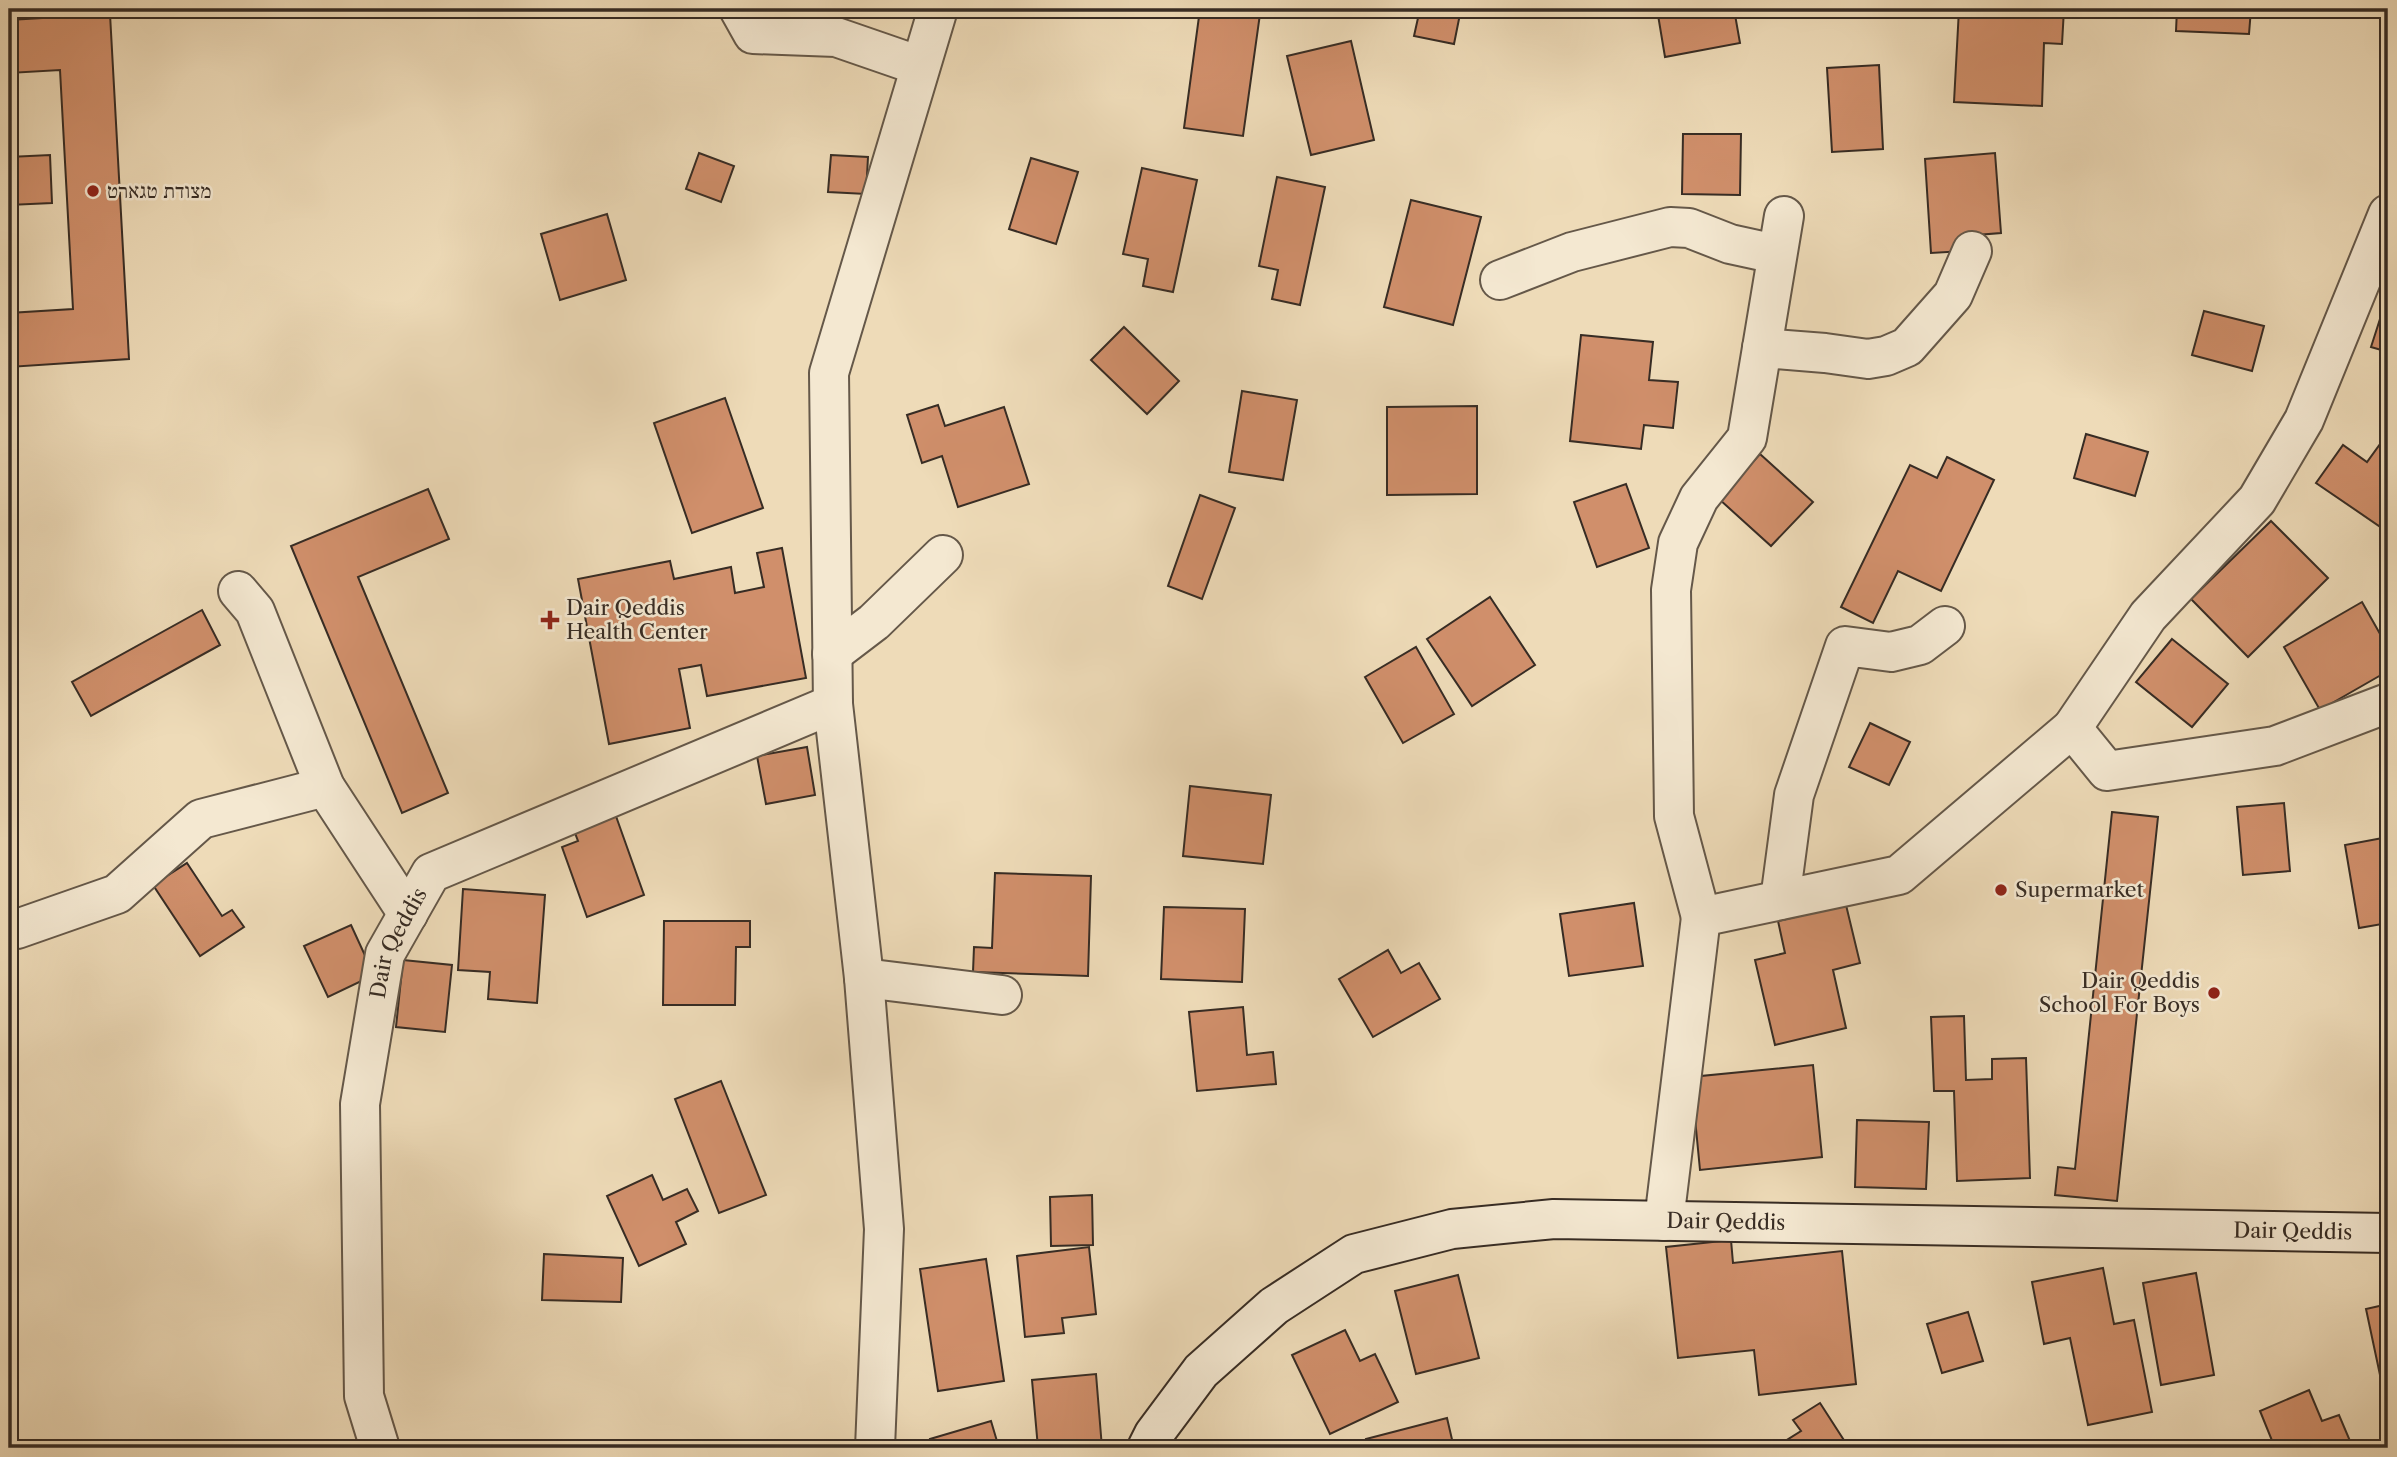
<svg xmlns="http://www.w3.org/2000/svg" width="2397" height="1457" font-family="'Libre Caslon Text','Frank Ruhl Libre',serif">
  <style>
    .building { fill: #d08f6b; stroke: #372c24; stroke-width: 2 }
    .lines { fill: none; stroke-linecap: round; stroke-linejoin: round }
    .minor-casing { stroke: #655849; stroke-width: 42 }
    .secondary-casing { stroke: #372c24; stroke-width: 42 }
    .minor { stroke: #f4e8d1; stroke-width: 38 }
    .secondary { stroke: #f4e8d1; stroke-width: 38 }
    .poi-dot { fill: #8f2418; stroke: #f4e8d1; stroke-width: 2.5 }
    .labels { text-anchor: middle; stroke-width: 5; stroke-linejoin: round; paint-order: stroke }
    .poi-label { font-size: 21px; fill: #372c24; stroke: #f4e8d1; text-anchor: start }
    .street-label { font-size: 21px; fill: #372c24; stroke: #f4e8d1 }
  </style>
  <rect width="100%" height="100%" fill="#eedbb8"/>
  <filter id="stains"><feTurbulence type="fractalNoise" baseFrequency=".00286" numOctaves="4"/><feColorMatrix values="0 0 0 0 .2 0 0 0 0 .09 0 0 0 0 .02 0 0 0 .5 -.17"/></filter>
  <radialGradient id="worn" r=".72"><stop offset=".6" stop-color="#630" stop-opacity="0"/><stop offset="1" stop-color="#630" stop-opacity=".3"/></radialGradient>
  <g class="building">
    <polygon points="1090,9 1122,9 1122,13"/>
    <polygon points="1200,9 1260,14 1243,136 1184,128"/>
    <polygon points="1420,9 1461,9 1454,44 1414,36"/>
    <polygon points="1657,9 1734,9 1740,43 1665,57"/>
    <polygon points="1959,9 2064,9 2062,44 2044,43 2042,106 1954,102"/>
    <polygon points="2177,9 2251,9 2249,34 2176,31"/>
    <polygon points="110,14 129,359 9,367 9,313 73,309 60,70 9,73 9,20"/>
    <polygon points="1351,41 1374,140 1311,155 1287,56"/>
    <polygon points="1879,65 1883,149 1832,152 1827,68"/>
    <polygon points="1683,134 1741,134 1740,195 1682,194"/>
    <polygon points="699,153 734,166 721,202 686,189"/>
    <polygon points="1995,153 2001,233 1964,236 1964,251 1931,253 1925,159"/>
    <polygon points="50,155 52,203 9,205 9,157"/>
    <polygon points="831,155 868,157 866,194 828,192"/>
    <polygon points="1031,158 1078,172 1056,244 1009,229"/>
    <polygon points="1142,168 1197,180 1173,292 1143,286 1148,259 1123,254"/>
    <polygon points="1277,177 1325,187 1300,305 1272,299 1278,270 1259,266"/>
    <polygon points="1411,200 1481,217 1453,325 1384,307"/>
    <polygon points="607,214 626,280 560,300 541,234"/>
    <polygon points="2388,294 2388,352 2371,347"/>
    <polygon points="2204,311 2264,326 2252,371 2192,355"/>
    <polygon points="1124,327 1179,381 1147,414 1091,360"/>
    <polygon points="1581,335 1653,342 1649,380 1678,382 1673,428 1644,425 1641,449 1570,441"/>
    <polygon points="1242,391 1297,400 1283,480 1229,472"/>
    <polygon points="725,398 763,508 692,533 654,423"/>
    <polygon points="938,405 945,426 1004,407 1029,484 958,507 942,456 922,463 907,415"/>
    <polygon points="1477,406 1477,494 1387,495 1387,407"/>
    <polygon points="2086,434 2148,452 2135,496 2074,478"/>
    <polygon points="2383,440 2388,444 2388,513 2379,526 2316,483 2343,445 2367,462"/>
    <polygon points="1760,454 1813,502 1771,546 1719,499"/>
    <polygon points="1947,457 1994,480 1941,591 1898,571 1873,623 1841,607 1910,465 1937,478"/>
    <polygon points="1626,484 1649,548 1597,567 1574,502"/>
    <polygon points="428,489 449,539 358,577 448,793 402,813 291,546"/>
    <polygon points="1200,495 1235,508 1202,599 1168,586"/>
    <polygon points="2271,521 2328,578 2248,657 2191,599"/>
    <polygon points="782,548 806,678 707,696 701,665 679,669 690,728 609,744 578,579 670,561 674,579 731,567 735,593 764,587 757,553"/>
    <polygon points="1490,597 1535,665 1472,706 1427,639"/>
    <polygon points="2362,602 2388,648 2388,671 2320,710 2284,647"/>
    <polygon points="202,610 220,645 91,716 72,682"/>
    <polygon points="2172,639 2228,684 2192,727 2136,682"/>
    <polygon points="1416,647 1454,714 1403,743 1365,677"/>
    <polygon points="1870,723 1910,742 1889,785 1849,767"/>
    <polygon points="807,747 815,795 766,804 757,756"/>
    <polygon points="1190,786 1271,795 1263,864 1183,856"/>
    <polygon points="2284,803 2290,871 2243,875 2237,807"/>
    <polygon points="612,805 644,895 587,917 562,847 578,841 570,820"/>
    <polygon points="2112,812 2158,817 2117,1201 2055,1195 2058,1167 2075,1169"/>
    <polygon points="2388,837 2388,923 2359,928 2345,845"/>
    <polygon points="187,863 222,916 232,910 244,927 200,956 153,885"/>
    <polygon points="995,873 1091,876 1088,976 973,972 974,947 992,948"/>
    <polygon points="463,889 545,895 537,1003 488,999 490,972 458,970"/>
    <polygon points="1634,903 1643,966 1569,976 1560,914"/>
    <polygon points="1846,905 1860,963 1833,970 1846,1028 1775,1045 1755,960 1785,953 1778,921"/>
    <polygon points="1164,907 1245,909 1242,982 1161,979"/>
    <polygon points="664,921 750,921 750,947 736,947 735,1005 663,1005"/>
    <polygon points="351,925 374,975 328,997 304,946"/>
    <polygon points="1388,950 1401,973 1419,963 1440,999 1373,1037 1339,979"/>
    <polygon points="403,960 452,965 445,1032 396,1027"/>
    <polygon points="1243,1007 1247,1055 1273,1052 1276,1084 1197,1091 1189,1012"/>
    <polygon points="1964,1016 1966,1080 1992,1079 1992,1059 2026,1058 2030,1178 1957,1181 1954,1091 1934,1091 1931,1017"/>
    <polygon points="1813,1065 1822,1157 1700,1170 1691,1077"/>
    <polygon points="721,1081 766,1195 719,1213 675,1099"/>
    <polygon points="1857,1120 1929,1122 1926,1189 1855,1187"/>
    <polygon points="652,1175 663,1200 687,1189 698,1211 676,1222 686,1244 639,1266 607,1196"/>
    <polygon points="1092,1195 1093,1245 1051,1246 1050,1197"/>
    <polygon points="1731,1240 1733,1263 1842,1251 1856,1384 1759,1395 1754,1350 1678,1358 1666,1247"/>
    <polygon points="1089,1247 1096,1314 1062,1318 1064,1333 1025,1337 1017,1256"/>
    <polygon points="544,1254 623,1258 621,1302 542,1300"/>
    <polygon points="986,1259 1004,1381 938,1391 920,1269"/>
    <polygon points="2103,1268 2114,1324 2134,1320 2152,1412 2088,1425 2070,1338 2044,1344 2032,1282"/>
    <polygon points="2196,1273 2214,1375 2161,1385 2143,1283"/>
    <polygon points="1458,1275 1479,1358 1416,1374 1395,1291"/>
    <polygon points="2388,1304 2388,1407 2387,1408 2366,1309"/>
    <polygon points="1968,1312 1983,1361 1942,1373 1927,1324"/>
    <polygon points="1345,1330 1360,1361 1375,1354 1398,1402 1330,1434 1292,1355"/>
    <polygon points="1096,1374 1102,1448 1038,1448 1032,1380"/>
    <polygon points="2309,1390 2322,1421 2339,1415 2353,1448 2275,1448 2260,1411"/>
    <polygon points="1820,1403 1849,1448 1774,1448 1801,1431 1793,1420"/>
    <polygon points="1447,1418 1454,1448 1368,1448 1366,1439"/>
    <polygon points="991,1421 999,1448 932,1448 930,1439"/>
  </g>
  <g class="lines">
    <g class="minor-casing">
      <g id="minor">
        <polyline points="739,9 753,34 836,37 920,66"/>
        <polyline points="1500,280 1572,252 1670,227 1689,228 1730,244 1776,254"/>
        <polyline points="1762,348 1825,353 1868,359 1886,356 1907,347 1953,295 1972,251"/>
        <polyline points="238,591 255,611 325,787 408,914"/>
        <polyline points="832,654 874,622 943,555"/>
        <polyline points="2072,728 2148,616 2257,500 2304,420 2388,214"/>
        <polyline points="1780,900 1794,795 1845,646 1891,652 1920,645 1945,626"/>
        <polyline points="1701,917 1674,816 1671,590 1678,543 1699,498 1747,438 1784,216"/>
        <polyline points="9,928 17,929 117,894 201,819 325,787"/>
        <polyline points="864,978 1002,995"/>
        <polyline points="1664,1221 1701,917 1899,875 2072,728 2107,771 2275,746 2388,703"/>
        <path id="s1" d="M380,1448L364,1396L360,1104L385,954L431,873L833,704"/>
        <polyline points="875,1448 884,1229 864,978 833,704 829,373 938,9"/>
      </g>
    </g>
    <g class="secondary-casing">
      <g id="secondary">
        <path id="s2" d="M1147,1448L1154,1434L1201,1371L1274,1306L1354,1254L1452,1229L1554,1219L2388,1233"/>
      </g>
    </g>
    <use href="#minor" class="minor"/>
    <use href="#secondary" class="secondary"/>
  </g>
  <g class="poi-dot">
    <circle cx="93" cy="191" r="7"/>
    <path d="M546.5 609.5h7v7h7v7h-7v7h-7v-7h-7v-7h7z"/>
    <circle cx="2001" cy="890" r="7"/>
    <circle cx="2214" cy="993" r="7"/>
  </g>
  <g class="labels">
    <g class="poi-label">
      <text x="107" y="198">מצודת טגארט</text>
      <text x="566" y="615">Dair Qeddis<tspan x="566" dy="24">Health Center</tspan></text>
      <text x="2015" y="897">Supermarket</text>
      <text x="2200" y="988" text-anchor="end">Dair Qeddis<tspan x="2200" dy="24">School For Boys</tspan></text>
    </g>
    <g class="street-label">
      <text dy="7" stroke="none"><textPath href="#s1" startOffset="513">Dair Qeddis</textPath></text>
      <text dy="7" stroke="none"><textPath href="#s2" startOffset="663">Dair Qeddis</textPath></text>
      <text dy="7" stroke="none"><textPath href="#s2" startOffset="1230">Dair Qeddis</textPath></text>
    </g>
  </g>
  <rect width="2397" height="1457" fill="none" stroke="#eedbb8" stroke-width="35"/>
  <rect x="10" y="10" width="2376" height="1436" fill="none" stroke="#372c24" stroke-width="3.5"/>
  <rect x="18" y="18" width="2362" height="1422" fill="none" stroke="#372c24" stroke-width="2"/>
  <rect width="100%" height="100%" filter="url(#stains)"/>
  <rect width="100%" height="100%" fill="url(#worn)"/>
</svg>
